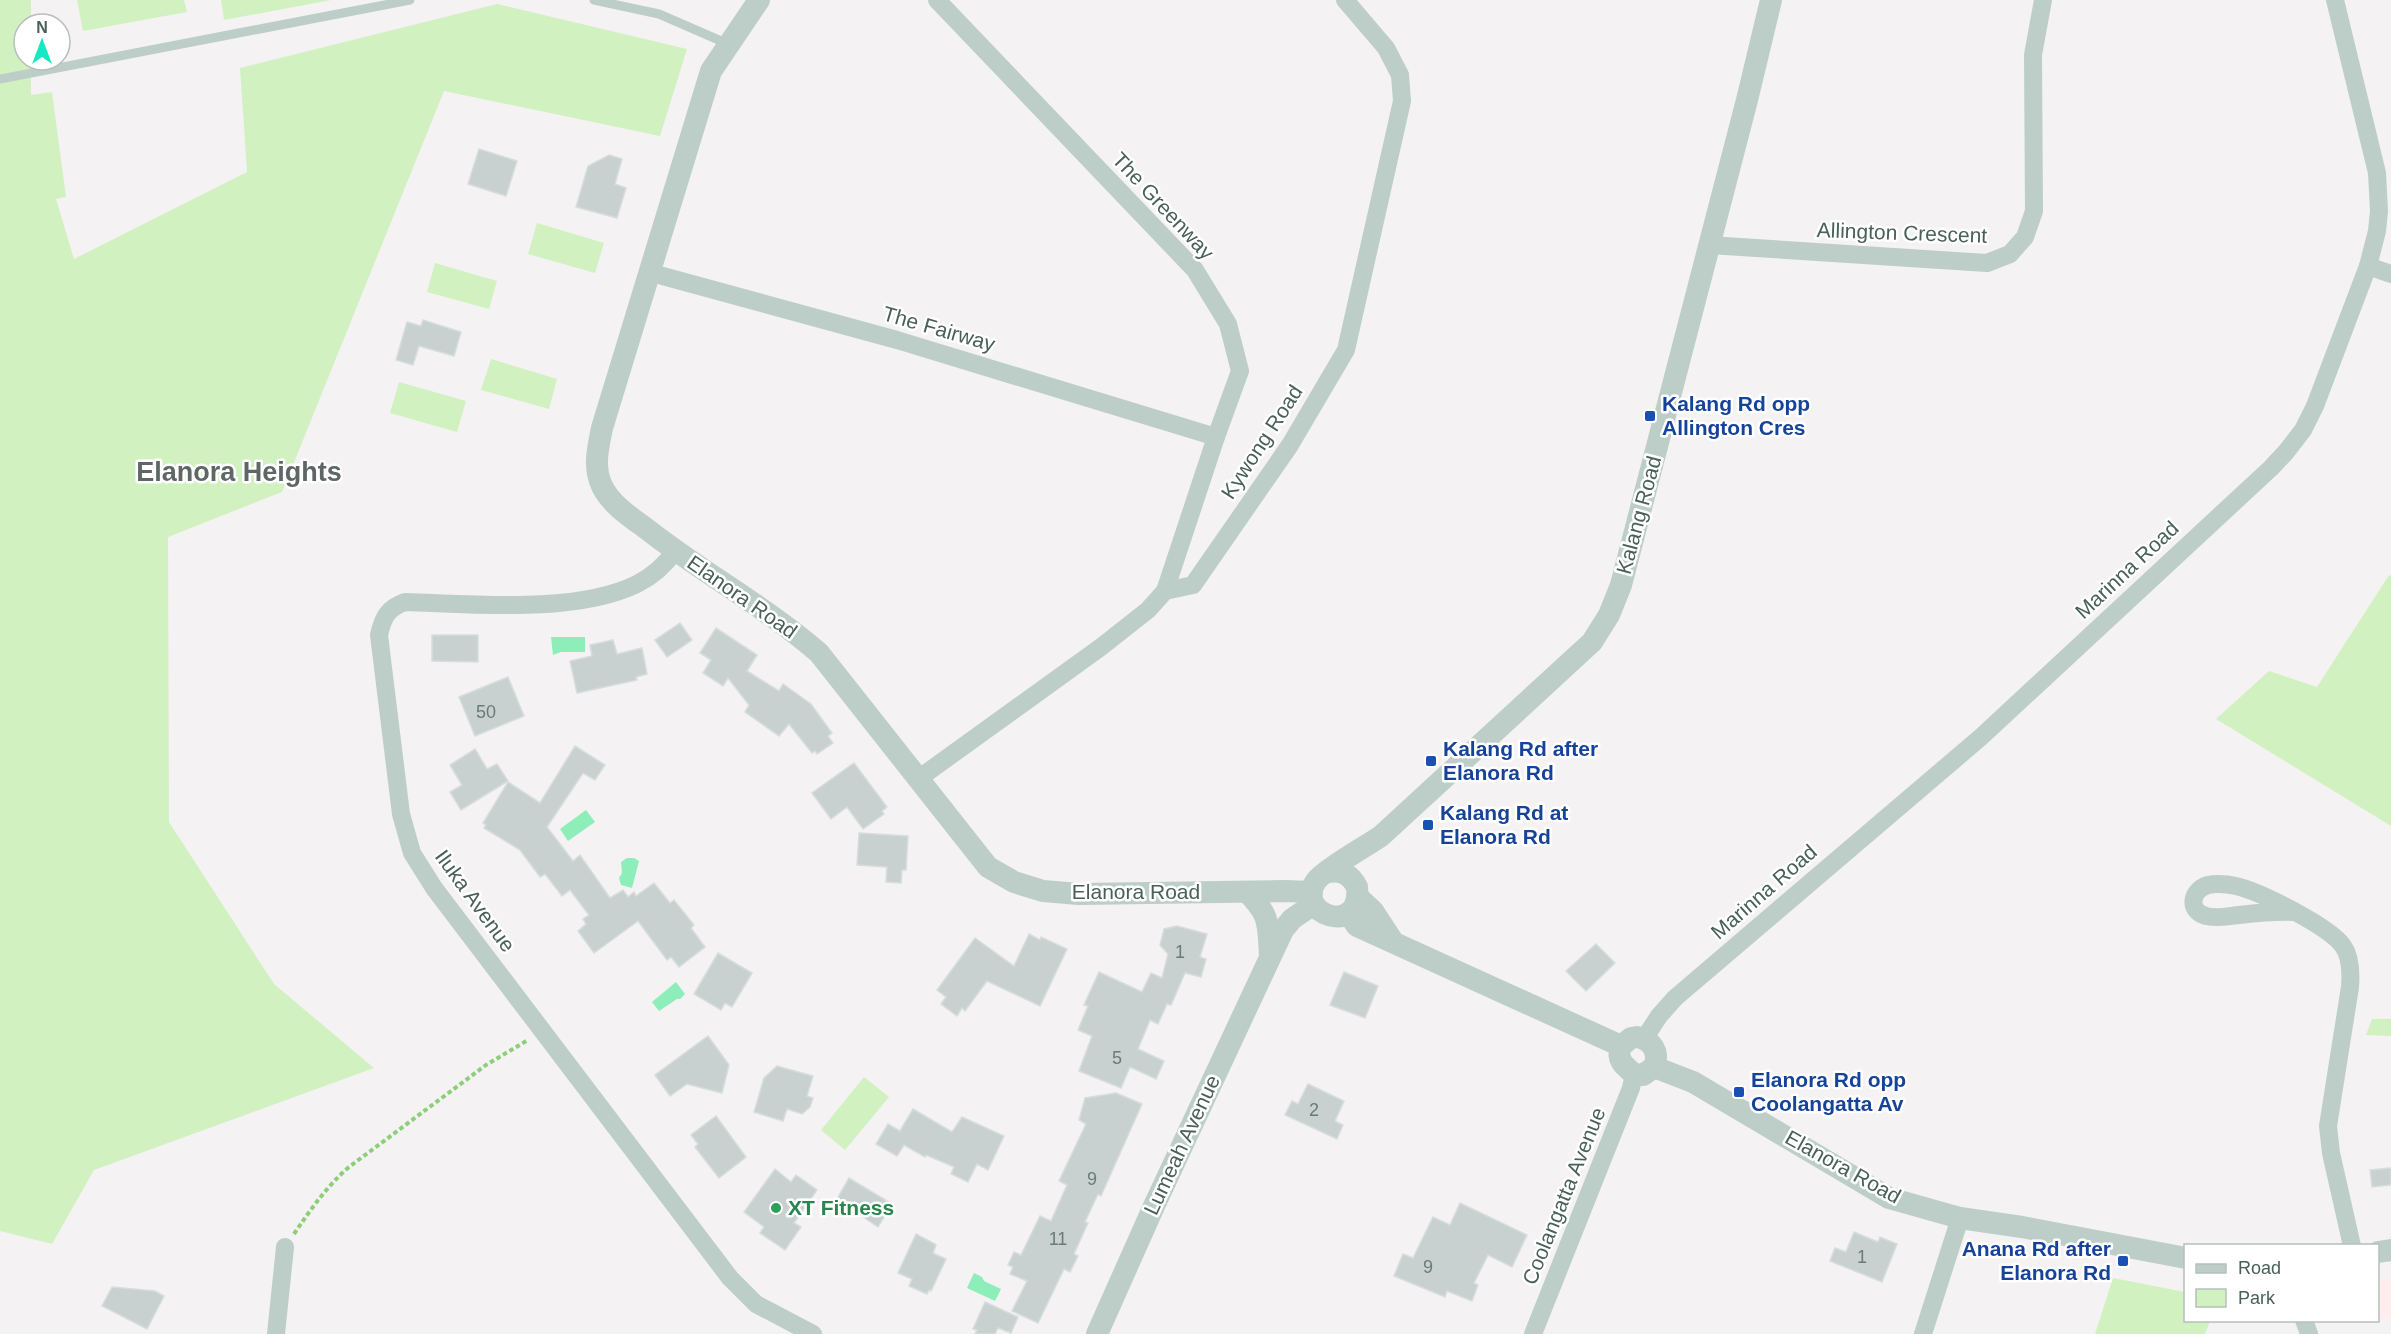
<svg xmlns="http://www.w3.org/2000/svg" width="2391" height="1334" font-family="Arial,sans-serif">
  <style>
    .commercial { fill: #fdeded }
    .green { fill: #d2f1c1 }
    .water { fill: #8eeeba }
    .building { fill: #c9d1d0; stroke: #d6dddd; stroke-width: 1.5 }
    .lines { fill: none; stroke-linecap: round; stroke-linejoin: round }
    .path { stroke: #8dcf78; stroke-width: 4; stroke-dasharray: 4.5 3; stroke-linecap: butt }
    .service { stroke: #bdcec9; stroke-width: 9 }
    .minor { stroke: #bdcec9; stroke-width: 18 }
    .tertiary { stroke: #bdcec9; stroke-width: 22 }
    .transit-dot { fill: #1a4fb4; stroke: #fff; stroke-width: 2 }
    .leisure-dot { fill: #2e9e5b; stroke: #fff; stroke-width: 2 }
    .labels { text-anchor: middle; stroke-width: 5; stroke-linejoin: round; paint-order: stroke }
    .number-label { font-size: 18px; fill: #697c77 }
    .street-label { font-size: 21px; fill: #496059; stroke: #fff }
    .transit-label { font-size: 21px; font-weight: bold; fill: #164399; stroke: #fff; text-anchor: start }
    .leisure-label { font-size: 21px; font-weight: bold; fill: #27864d; stroke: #fff; text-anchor: start }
    .district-label { font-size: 27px; font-weight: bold; fill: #5e6765; stroke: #fff }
  </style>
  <rect width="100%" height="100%" fill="#f4f2f3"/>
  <polygon class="commercial" points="2391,1279 2391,1317 2378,1319 2378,1280"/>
  <g class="green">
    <polygon points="0,0 31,0 31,24 24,24 24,60 31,60 31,95 52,92 66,197 56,199 74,259 247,172 240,68 497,4 687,49 660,136 444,91 282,492 168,537 169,822 274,984 374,1068 94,1170 52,1244 0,1231"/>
    <polygon points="77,0 184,0 187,12 83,31"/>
    <polygon points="221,0 331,0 224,20"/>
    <polygon points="537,223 604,243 595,273 528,254"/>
    <polygon points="435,263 497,281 489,309 427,292"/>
    <polygon points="491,359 557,379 549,409 481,390"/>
    <polygon points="399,382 466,401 457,432 390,413"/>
    <polygon points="2389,575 2391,576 2391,826 2216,719 2269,671 2317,687"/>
    <polygon points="2372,1019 2391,1019 2391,1036 2366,1035"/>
    <polygon points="864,1077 889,1097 845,1150 821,1130"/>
    <polygon points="2113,1278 2185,1292 2186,1320 2210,1321 2205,1334 2095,1334"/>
  </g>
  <g class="water">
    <polygon points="551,637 585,637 585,652 561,652 553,655"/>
    <polygon points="586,810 595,822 568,841 560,829"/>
    <polygon points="627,858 634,858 639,861 632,888 621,885 619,878 622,873 621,862"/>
    <polygon points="676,982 685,994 680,999 677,999 659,1011 652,1002"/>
    <polygon points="974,1273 982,1277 984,1281 1001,1289 995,1301 967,1288"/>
  </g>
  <g class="building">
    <polygon points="479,149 517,161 506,196 468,184"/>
    <polygon points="609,155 622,159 615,184 626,188 617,218 576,207 588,166"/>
    <polygon points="423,320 461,332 454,356 419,346 413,365 396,360 407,322 421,326"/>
    <polygon points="680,623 692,640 667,657 655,640"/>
    <polygon points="716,628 757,655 747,671 779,691 783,684 811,704 832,733 828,736 833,743 817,754 815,751 812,753 789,724 779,736 745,712 749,705 728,678 723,686 703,673 711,660 700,653"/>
    <polygon points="432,635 478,635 478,662 432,661"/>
    <polygon points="613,640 617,654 642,648 647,674 636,677 637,680 577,693 570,661 592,656 590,645"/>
    <polygon points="508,677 524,716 475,736 459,697"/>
    <polygon points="575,746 605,765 595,780 583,773 547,827 573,861 580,855 610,898 623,890 628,897 634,892 636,896 654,883 670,903 674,900 694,925 691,928 705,947 679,967 671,957 667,960 638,921 594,953 578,931 586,924 583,919 589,915 570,890 562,896 545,874 540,877 520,850 484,828 486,825 483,823 508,782 540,803"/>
    <polygon points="475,749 487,769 497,764 508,781 461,810 450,792 462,785 450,765"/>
    <polygon points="854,763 887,807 882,811 884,814 863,829 847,807 831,819 812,793"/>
    <polygon points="859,833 908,836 906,870 902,870 901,883 886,882 887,867 857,865"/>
    <polygon points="1177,926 1207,934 1200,957 1206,959 1201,977 1185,973 1171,1005 1167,1004 1158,1024 1150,1020 1138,1049 1164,1061 1156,1079 1130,1067 1121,1088 1079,1071 1092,1036 1078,1030 1088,1006 1084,1005 1099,972 1142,992 1151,973 1162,978 1168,954 1160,945 1164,929"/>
    <polygon points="1029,934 1040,940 1041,937 1067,949 1040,1006 987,981 965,1011 962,1008 957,1016 941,1004 946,997 937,990 975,938 1014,966"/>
    <polygon points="1596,944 1615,963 1586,991 1566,971"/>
    <polygon points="718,953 752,973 732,1007 725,1003 721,1010 694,994"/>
    <polygon points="1344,972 1378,986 1365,1018 1330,1005"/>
    <polygon points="708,1036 729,1065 722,1093 687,1084 670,1096 655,1075"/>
    <polygon points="777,1066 813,1076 807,1096 813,1098 810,1107 802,1114 787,1109 783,1121 754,1112 764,1078"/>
    <polygon points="1308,1084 1344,1101 1335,1121 1343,1125 1337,1139 1285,1115 1292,1101 1298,1104"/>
    <polygon points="1116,1093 1142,1104 1101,1196 1098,1194 1085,1222 1088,1223 1074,1254 1078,1256 1070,1272 1064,1269 1038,1323 1012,1311 1027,1281 1010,1274 1013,1267 1008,1265 1014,1252 1021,1255 1040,1216 1051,1221 1067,1185 1059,1181 1086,1124 1079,1120 1085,1098"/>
    <polygon points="913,1109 952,1132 962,1117 1004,1136 988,1170 977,1164 968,1182 951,1174 954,1167 926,1155 925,1157 904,1145 897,1156 876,1144 888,1124 900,1131"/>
    <polygon points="716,1116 746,1157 719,1178 695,1147 698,1144 691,1135"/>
    <polygon points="2391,1168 2391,1185 2372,1187 2370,1170"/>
    <polygon points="775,1169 791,1182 796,1175 817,1190 794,1223 801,1227 785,1250 760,1233 764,1227 744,1212"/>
    <polygon points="849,1178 892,1204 878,1227 837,1199"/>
    <polygon points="1460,1203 1527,1235 1512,1267 1488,1255 1474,1283 1478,1285 1472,1301 1447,1291 1445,1297 1394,1276 1403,1254 1413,1258 1433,1217 1450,1225"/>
    <polygon points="1854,1232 1878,1242 1880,1237 1897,1244 1882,1282 1830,1261 1835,1248 1846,1252"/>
    <polygon points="916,1234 935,1244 936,1245 933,1253 946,1259 931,1291 929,1290 927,1294 909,1286 912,1279 898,1273"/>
    <polygon points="112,1287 155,1291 164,1296 147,1329 102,1306"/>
    <polygon points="985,1302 1018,1317 1011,1333 998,1328 995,1334 975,1334 977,1330 973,1329"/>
  </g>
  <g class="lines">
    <path class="path" d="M294,1234C311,1209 326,1187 349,1167L486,1065L528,1040"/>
    <g class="service">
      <polyline points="594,0 659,14 728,44"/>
      <polyline points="0,79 410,0"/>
    </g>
    <g class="minor">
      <polyline points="937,0 1195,270 1228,324 1240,371 1216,437 1165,591"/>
      <polyline points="1709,245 1987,263 2010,254 2025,237 2034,211 2033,55 2043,0"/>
      <polyline points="2368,266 2391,274"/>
      <polyline points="648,272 897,340 1216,437"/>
      <path d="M675,551C665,565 653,576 637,584C576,614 473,604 405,602C388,608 383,617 379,635L401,814L412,853L434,888L730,1278L756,1304L813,1334"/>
      <polyline points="918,779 1101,647 1148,610 1165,591 1193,585 1290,445 1346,350 1402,101 1400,75 1386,48 1345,0"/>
      <path d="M2294,912C2275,911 2257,913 2239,915C2229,916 2216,919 2206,916C2187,911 2191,890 2208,885C2217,883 2227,884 2236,886C2259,891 2330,927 2343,946C2351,957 2351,974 2350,987L2328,1126L2331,1153L2352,1246"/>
      <polyline points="1644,1039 1659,1016 1675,998 1981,737 2271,468 2286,452 2303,430 2315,406 2368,266 2377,231 2379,211 2377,173 2335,0"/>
      <polyline points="2304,1320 2309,1334"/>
      <polyline points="276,1334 285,1247"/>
      <polyline points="1533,1334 1631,1088 1634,1074"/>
      <polyline points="1923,1334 1960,1218"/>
    </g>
    <g class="tertiary">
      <path d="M759,0L711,71L602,428C598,448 593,467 602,486C611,505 632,518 648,530C703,573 766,607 819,653L988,867L1014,882L1043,891L1079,894L1284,891L1312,892"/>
      <path d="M1328,872C1342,870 1350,874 1357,887C1362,938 1293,914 1316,881C1324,870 1368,845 1381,836L1592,642L1609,615L1621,585L1747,100L1771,0"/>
      <path d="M1247,892C1270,915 1268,923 1270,955"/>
      <polyline points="1358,897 1373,911 1392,940"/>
      <polyline points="1348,913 1357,926 1621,1046"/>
      <path d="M1637,1037C1652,1040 1660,1052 1654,1067L1643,1075L1634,1074C1624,1066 1616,1060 1621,1046L1631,1038Z"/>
      <polyline points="1654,1067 1693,1082 1889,1198 1960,1218 2022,1227 2186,1258"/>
      <polyline points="2378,1252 2391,1250"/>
      <polyline points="1097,1334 1154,1206 1283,930 1292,919 1314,904"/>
    </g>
  </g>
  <g class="transit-dot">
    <rect x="1644" y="410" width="12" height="12" rx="3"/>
    <rect x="1425" y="755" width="12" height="12" rx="3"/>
    <rect x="1422" y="819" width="12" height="12" rx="3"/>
    <rect x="1733" y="1086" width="12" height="12" rx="3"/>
    <rect x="2117" y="1255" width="12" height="12" rx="3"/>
  </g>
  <circle class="leisure-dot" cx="776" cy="1208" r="6"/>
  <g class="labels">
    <g class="number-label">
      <text x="486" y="718">50</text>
      <text x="1180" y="958">1</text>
      <text x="1117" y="1064">5</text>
      <text x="1314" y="1116">2</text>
      <text x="1092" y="1185">9</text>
      <text x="1058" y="1245">11</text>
      <text x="1862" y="1263">1</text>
      <text x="1428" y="1273">9</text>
    </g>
    <g class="street-label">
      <text transform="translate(1163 206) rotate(47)" y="7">The Greenway</text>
      <text transform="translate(1902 233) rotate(2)" y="7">Allington Crescent</text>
      <text transform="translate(939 329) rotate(16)" y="7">The Fairway</text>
      <text transform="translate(1262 442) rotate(-57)" y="7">Kywong Road</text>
      <text transform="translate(1639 515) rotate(-75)" y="7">Kalang Road</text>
      <text transform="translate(2127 570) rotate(-43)" y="7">Marinna Road</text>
      <text transform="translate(742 597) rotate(35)" y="7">Elanora Road</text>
      <text x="1136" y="899">Elanora Road</text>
      <text transform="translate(1764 892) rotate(-41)" y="7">Marinna Road</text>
      <text transform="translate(475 901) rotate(54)" y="7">Iluka Avenue</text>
      <text transform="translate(1182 1145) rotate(-65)" y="7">Lumeah Avenue</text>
      <text transform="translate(1843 1167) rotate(29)" y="7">Elanora Road</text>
      <text transform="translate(1564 1196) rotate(-68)" y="7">Coolangatta Avenue</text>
    </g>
    <g class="transit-label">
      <text x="1662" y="411">Kalang Rd opp<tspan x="1662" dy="24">Allington Cres</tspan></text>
      <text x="1443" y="756">Kalang Rd after<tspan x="1443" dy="24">Elanora Rd</tspan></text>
      <text x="1440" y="820">Kalang Rd at<tspan x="1440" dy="24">Elanora Rd</tspan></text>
      <text x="1751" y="1087">Elanora Rd opp<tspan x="1751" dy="24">Coolangatta Av</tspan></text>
      <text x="2111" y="1256" text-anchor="end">Anana Rd after<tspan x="2111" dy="24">Elanora Rd</tspan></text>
    </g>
    <g class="leisure-label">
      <text x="788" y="1215">XT Fitness</text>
    </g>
    <g class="district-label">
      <text x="239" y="481">Elanora Heights</text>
    </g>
  </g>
  <rect x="2184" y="1244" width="195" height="78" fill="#ffffff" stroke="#b6bfbd" stroke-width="1.5"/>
  <rect x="2196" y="1264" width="30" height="9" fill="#bdcec9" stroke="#b6bfbd" stroke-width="1.5"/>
  <text x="2238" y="1274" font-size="18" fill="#496059">Road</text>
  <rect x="2196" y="1289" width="30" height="18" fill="#d2f1c1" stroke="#b6bfbd" stroke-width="1.5"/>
  <text x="2238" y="1304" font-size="18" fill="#496059">Park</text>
  <g transform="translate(42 42)"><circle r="28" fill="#ffffff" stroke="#b6bfbd" stroke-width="1.5"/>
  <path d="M0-4.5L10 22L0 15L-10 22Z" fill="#18e8c2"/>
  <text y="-9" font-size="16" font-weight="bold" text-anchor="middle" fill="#496059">N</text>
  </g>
</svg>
